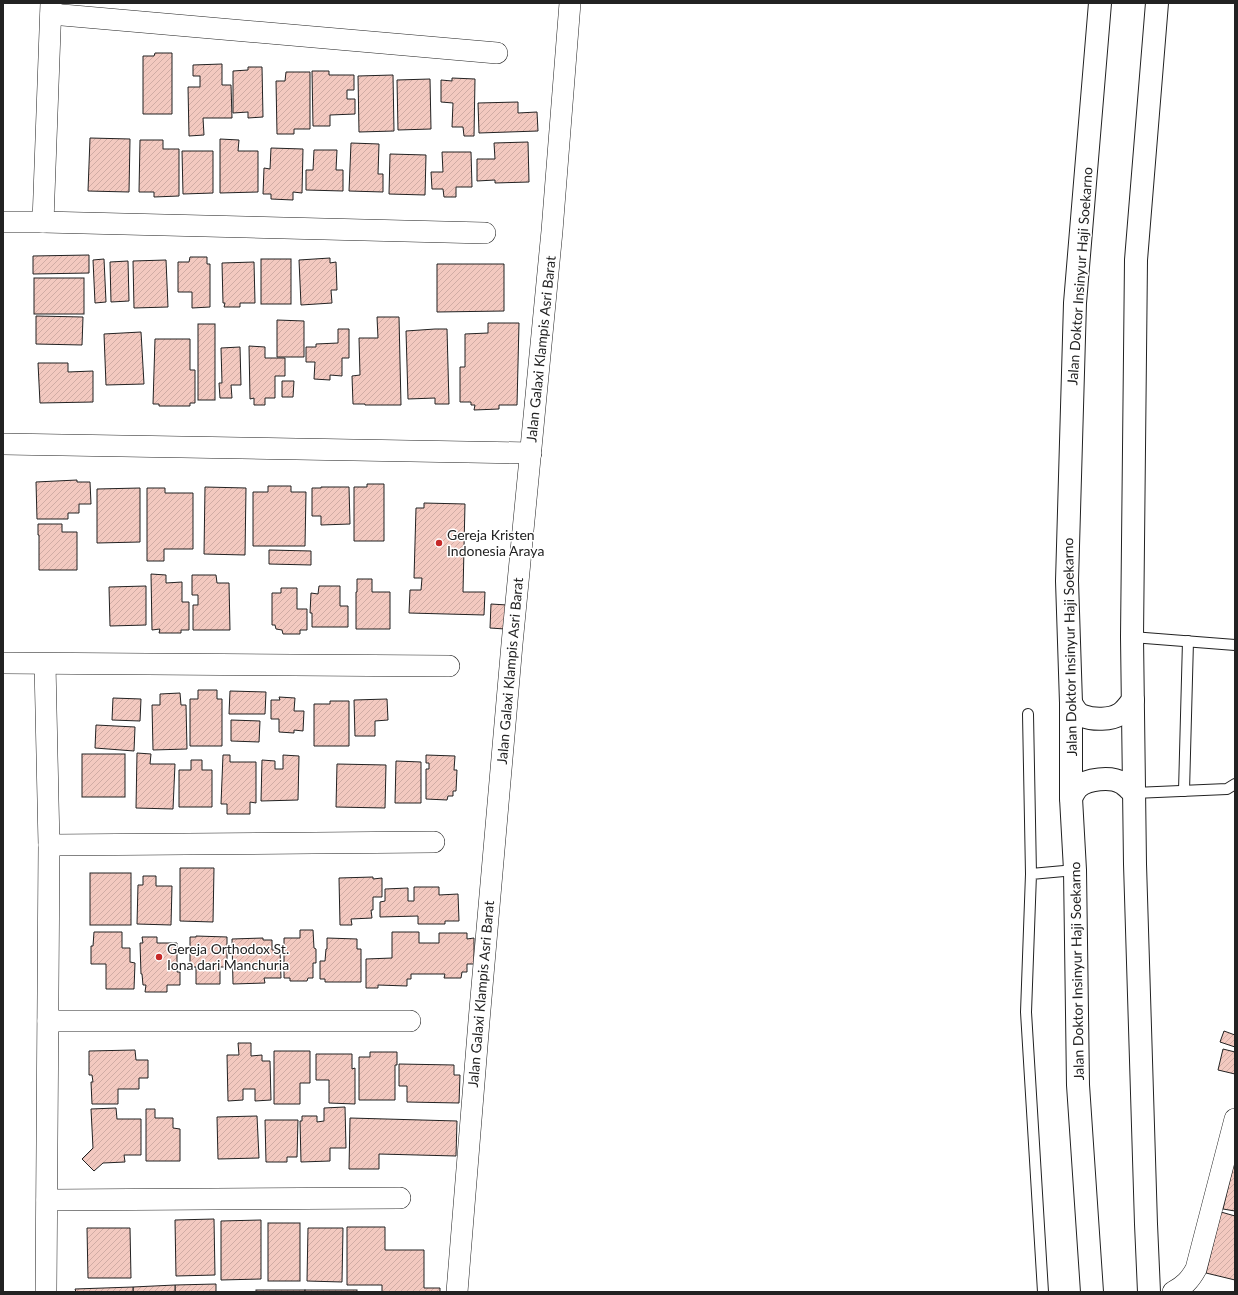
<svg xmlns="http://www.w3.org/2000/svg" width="1238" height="1295" font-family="Lato,sans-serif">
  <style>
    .building { fill: url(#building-hatch); stroke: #222 }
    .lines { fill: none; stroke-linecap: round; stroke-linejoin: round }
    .lane-casing { stroke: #222; stroke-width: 12 }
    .street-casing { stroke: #222; stroke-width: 22 }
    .primary-casing { stroke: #222; stroke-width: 24 }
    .lane { stroke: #fff; stroke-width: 10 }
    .street { stroke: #fff; stroke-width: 21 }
    .primary { stroke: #fff; stroke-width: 22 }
    .poi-dot { fill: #c62828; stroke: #fff; stroke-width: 1.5 }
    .labels { text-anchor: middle; stroke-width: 3; stroke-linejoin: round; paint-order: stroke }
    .street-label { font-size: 14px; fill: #222; stroke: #fff }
    .poi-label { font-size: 14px; fill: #222; stroke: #fff; text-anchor: start }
  </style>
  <defs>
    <pattern id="building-hatch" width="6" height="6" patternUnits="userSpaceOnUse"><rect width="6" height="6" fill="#f3c9c0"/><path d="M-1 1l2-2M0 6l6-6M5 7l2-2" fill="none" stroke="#d0aca5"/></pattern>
  </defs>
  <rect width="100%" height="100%" fill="#fff"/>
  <g class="building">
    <polygon points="155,53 172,53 172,114 143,114 143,56 154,56"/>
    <polygon points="222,64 222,85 231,85 232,118 203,118 204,135 189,136 188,87 200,87 200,76 193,76 193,65"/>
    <polygon points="248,67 262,67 263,117 248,118 248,112 233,113 233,71 248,70"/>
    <polygon points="312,71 329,71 329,75 354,75 354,90 347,90 347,99 355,99 355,114 330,115 330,126 313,126"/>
    <polygon points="286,72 310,72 310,129 294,129 294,134 277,134 276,81 285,81"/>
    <polygon points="393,75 394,131 359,132 358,76"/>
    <polygon points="452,78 475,79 474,136 464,136 463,127 452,127 453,103 441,102 441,80 452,81"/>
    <polygon points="430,79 431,129 398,130 397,80"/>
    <polygon points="518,102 518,113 537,112 538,131 479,133 478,103"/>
    <polygon points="90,138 130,139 129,192 88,191"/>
    <polygon points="220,139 239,140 238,151 258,151 258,192 220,193"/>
    <polygon points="140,140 163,140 163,149 179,149 179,196 154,197 154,192 139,192"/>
    <polygon points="528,142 529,182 495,183 495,180 477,181 477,159 495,159 494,143"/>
    <polygon points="351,143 379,144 378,174 383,174 383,192 349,191"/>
    <polygon points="271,148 303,149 302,193 293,192 293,200 271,199 271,194 263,194 264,168 270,169"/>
    <polygon points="314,150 337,150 336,170 343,170 343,191 306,190 306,170 313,170"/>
    <polygon points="182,151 213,151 213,193 183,194"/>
    <polygon points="442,152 471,152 472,187 456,187 456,197 444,197 443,189 432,189 431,172 443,172"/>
    <polygon points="390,154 426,155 425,195 389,194"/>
    <polygon points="89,255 89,273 33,274 33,256"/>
    <polygon points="190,257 207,257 207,264 210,264 210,307 192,308 192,292 178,292 178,262 189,262"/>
    <polygon points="330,258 330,263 336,262 337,290 331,290 332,303 301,305 299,260"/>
    <polygon points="104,259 106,302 95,303 93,260"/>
    <rect x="261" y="259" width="30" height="45"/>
    <polygon points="166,260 168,307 134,308 133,261"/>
    <polygon points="128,261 129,301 111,302 110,262"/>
    <polygon points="254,262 255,303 240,303 240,307 224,307 225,303 223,303 222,263"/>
    <polygon points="437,264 504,264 504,311 437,312"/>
    <rect x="34" y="278" width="50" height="36"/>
    <polygon points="36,316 83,317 82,345 36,344"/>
    <polygon points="377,317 399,317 401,405 365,405 365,404 353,404 352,376 360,375 359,338 378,338"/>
    <polygon points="277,320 304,321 304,357 277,357"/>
    <polygon points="488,323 519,323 517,405 499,405 499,409 474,410 475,405 471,405 471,402 460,402 460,367 465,367 465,334 488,333"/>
    <rect x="198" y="324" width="17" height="76"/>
    <polygon points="338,329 349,329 349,358 342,358 342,376 330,375 330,380 314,379 315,362 306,362 306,347 316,347 316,344 338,343"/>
    <polygon points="435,329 447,329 449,404 435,404 435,398 408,399 406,331"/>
    <polygon points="141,332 144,384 106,385 104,334"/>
    <polygon points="155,339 190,339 190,370 195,370 195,403 190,403 190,406 159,406 159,404 153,404"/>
    <polygon points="249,346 265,347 265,358 285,358 285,376 275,376 275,398 265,398 265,405 254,405 254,398 250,399"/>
    <polygon points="240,347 241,385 231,385 232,398 220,398 219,383 222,383 221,348"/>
    <polygon points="38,363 68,363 68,372 93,371 93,402 40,403"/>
    <polygon points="282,381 294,381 293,397 282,397"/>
    <polygon points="77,480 77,482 90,482 91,504 79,504 79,513 68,513 68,519 37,519 36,482"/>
    <polygon points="367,484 384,484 384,541 354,541 354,487 367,487"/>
    <polygon points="268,486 291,486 291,492 306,492 305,546 253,546 253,492 268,492"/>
    <polygon points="205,487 246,488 245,555 204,554"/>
    <polygon points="321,487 349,487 350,524 321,525 321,516 312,516 312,488 321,488"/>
    <polygon points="140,488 140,542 97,543 97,489"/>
    <polygon points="147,488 165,488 165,493 193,493 193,549 164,549 164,561 147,561"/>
    <polygon points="424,503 465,504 463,592 485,592 484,615 409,613 410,590 421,590 422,578 414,578 416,508 424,508"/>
    <polygon points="38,524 62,524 62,532 77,532 77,570 39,570 39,535 38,535"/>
    <polygon points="269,550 311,551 311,565 269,564"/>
    <polygon points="151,574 166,575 166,583 182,582 182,602 189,602 189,630 181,630 181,633 159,633 160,629 152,630"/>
    <polygon points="192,575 216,575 217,583 229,583 230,630 193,630 193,605 198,605 198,595 192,595"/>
    <polygon points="357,579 372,579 372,592 390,592 390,629 356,629 356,592 357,592"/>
    <polygon points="146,586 146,625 110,626 109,587"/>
    <polygon points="319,586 340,586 340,606 348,606 348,627 312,627 312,613 310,613 311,593 318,594"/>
    <polygon points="281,588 297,588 297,609 307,609 307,630 300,630 300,634 283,634 282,630 276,629 275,625 272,625 272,593 281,593"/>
    <polygon points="491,604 507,605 505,629 490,628"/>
    <polygon points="198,690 217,690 217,699 222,699 222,746 190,746 190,699 198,699"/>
    <polygon points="230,691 266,692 265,714 229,714"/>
    <polygon points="180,693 181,705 186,705 187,749 153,750 152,705 160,705 160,694"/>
    <polygon points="279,697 295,698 294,711 304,711 303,731 294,730 294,733 279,732 279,719 271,719 271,700 280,700"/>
    <polygon points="113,698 141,699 140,721 112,720"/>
    <polygon points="387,699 388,720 375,721 375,736 355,736 354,700"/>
    <polygon points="330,701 349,701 349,746 314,746 314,704 330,704"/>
    <polygon points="231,720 260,721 259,742 231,741"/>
    <polygon points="96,725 135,727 134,751 95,748"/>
    <polygon points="137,753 151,754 150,764 175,764 173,809 136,808"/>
    <rect x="82" y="754" width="43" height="43"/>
    <polygon points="223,755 230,755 230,762 256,762 256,803 250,802 250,814 227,814 227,804 221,804"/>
    <polygon points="283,755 299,756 298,800 261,801 262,760 275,761 275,769 283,769"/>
    <polygon points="426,755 455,756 454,770 457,770 456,791 453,791 453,796 448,796 447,800 426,799 426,769 429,769 429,763 426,763"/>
    <polygon points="191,760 202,760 202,770 212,770 212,807 179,807 179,770 191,770"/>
    <polygon points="396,761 421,762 421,803 395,803"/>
    <polygon points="337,764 386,765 385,808 336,807"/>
    <polygon points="180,868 214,868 213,922 180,921"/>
    <rect x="90" y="873" width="41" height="52"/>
    <polygon points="143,876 156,876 156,886 172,886 171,925 137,924 138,885 143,885"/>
    <polygon points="373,877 373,879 382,878 382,897 373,897 373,910 371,910 372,918 351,919 352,925 340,925 339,878"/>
    <polygon points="414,887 439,887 439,895 458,894 459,921 445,921 445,924 418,924 418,916 380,917 380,902 385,901 385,889 408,888 408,901 414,901"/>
    <polygon points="300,930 313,930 314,948 316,949 316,963 313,963 313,978 308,978 307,981 290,981 290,978 284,978 284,938 300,938"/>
    <polygon points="94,932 122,932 122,948 130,948 130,962 135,963 134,989 106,989 106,964 91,964 91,946 93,946"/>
    <polygon points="392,932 419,932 419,943 439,943 439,933 467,933 467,939 474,938 474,964 467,964 467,972 462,972 461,978 444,978 445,974 411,974 411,979 407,979 407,986 378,985 378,988 366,988 366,959 392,958"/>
    <polygon points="196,936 227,937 227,967 220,967 220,984 196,984 196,967 190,967 190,937 196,937"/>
    <polygon points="142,937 157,937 157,943 177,943 177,972 180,972 180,985 167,985 167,992 145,992 146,985 143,985 142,974 141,974 140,943 143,943"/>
    <polygon points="263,938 263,940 272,940 272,950 280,950 281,978 264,978 265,983 233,984 232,939"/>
    <polygon points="327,938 357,939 357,949 361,949 361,982 325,982 325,979 320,979 320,961 325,961 326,949 327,949"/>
    <polygon points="1224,1031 1235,1035 1235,1047 1220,1042"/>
    <polygon points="238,1043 251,1043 251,1056 262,1055 262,1061 270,1061 271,1100 255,1101 255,1089 243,1089 243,1100 228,1101 227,1055 239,1055"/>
    <polygon points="1223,1049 1235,1052 1235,1074 1218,1070"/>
    <polygon points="135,1050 136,1060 148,1060 148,1078 139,1078 139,1089 118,1089 118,1104 92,1104 91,1082 93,1082 92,1075 89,1075 89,1051"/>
    <polygon points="274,1051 310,1051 310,1083 300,1083 300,1104 274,1104"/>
    <polygon points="370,1052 397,1052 397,1065 395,1065 395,1100 359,1100 359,1057 370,1057"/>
    <polygon points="316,1054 352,1054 352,1069 355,1068 355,1104 329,1103 329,1080 316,1080"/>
    <polygon points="399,1064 454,1065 454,1075 460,1075 459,1103 407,1102 407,1086 399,1086"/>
    <polygon points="345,1107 346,1148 330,1148 330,1161 301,1162 300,1121 302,1121 302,1116 317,1116 317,1122 324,1121 324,1108"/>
    <polygon points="116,1108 117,1119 141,1119 141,1155 124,1155 125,1162 103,1163 94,1171 82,1159 93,1148 91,1109"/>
    <polygon points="146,1109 155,1109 155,1118 173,1118 173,1128 180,1129 180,1161 146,1161"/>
    <polygon points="257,1116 259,1158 218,1159 217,1117"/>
    <polygon points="350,1118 457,1121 456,1156 379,1154 379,1169 349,1169"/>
    <polygon points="265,1120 298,1120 297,1157 287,1157 287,1162 266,1162"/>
    <polygon points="1235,1159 1235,1211 1223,1209"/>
    <polygon points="1221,1212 1235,1216 1235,1280 1206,1273"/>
    <polygon points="214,1219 215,1275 176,1276 175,1220"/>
    <polygon points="261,1220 261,1279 221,1280 221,1221"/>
    <rect x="268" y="1223" width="32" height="58"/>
    <polygon points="347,1227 385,1227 385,1250 424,1250 424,1288 440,1288 440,1292 382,1292 382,1285 347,1285"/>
    <polygon points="87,1228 130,1228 131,1278 88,1278"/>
    <polygon points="308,1228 343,1228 342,1282 307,1281"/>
    <polygon points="216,1284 216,1292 175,1292 175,1285"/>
    <polygon points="175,1285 175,1292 133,1292 133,1287"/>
    <polygon points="133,1287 133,1292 76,1292 75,1289"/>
    <rect x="256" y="1290" width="49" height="2"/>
    <rect x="305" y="1290" width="52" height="2"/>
  </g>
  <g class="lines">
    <g class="lane-casing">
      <g id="lane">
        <polyline points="1132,637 1235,645"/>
        <polyline points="1028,714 1031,874"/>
        <polyline points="1184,791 1188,641"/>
        <polyline points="1134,793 1227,789 1235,784"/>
        <polyline points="1043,1292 1026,1012 1031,874 1075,870"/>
      </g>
    </g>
    <g class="street-casing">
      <g id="street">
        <polyline points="51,14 497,53"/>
        <polyline points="3,222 43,222 485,233"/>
        <polyline points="43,222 51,3"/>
        <polyline points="3,444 531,453"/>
        <polyline points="3,663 449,666"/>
        <polyline points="45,664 49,845 46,1292"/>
        <polyline points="49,845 434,842"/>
        <polyline points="48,1021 410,1021"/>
        <polyline points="47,1200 400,1198"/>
        <polyline points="457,1292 479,1021 512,644 552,231 570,3"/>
        <path d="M1173,1292C1184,1286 1190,1280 1196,1269L1235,1119"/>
      </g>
    </g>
    <g class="primary-casing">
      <g id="primary">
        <path d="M1071,703C1074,708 1077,714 1083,716C1093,720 1111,720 1120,714C1125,711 1129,705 1133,700"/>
        <path d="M1071,798C1073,794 1075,790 1078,787C1087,779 1111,776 1122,783C1126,785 1130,790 1134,793"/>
        <polyline points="1092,1292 1078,1085 1075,870 1071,798 1071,703 1067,581 1075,303 1100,3"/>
        <polyline points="1149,1292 1146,1224 1135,864 1132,637 1136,260 1157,3"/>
      </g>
    </g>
    <use href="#lane" class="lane"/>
    <use href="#street" class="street"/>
    <use href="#primary" class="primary"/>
  </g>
  <g class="poi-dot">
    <circle cx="439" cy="543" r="4"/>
    <circle cx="159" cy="957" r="4"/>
  </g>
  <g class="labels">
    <g class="street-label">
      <text transform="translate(1080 276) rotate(-86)" y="5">Jalan Doktor Insinyur Haji Soekarno</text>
      <text transform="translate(541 349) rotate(-84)" y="5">Jalan Galaxi Klampis Asri Barat</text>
      <text transform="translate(1070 647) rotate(-91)" y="5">Jalan Doktor Insinyur Haji Soekarno</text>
      <text transform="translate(510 671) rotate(-85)" y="5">Jalan Galaxi Klampis Asri Barat</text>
      <text transform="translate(1077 971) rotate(-91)" y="5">Jalan Doktor Insinyur Haji Soekarno</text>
      <text transform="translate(481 994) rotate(-85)" y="5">Jalan Galaxi Klampis Asri Barat</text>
    </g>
    <g class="poi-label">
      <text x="447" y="540">Gereja Kristen<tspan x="447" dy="16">Indonesia Araya</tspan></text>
      <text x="167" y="954">Gereja Orthodox St.<tspan x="167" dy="16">Iona dari Manchuria</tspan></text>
    </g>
  </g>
  <rect width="1238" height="1295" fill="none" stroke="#222222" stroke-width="8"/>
</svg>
